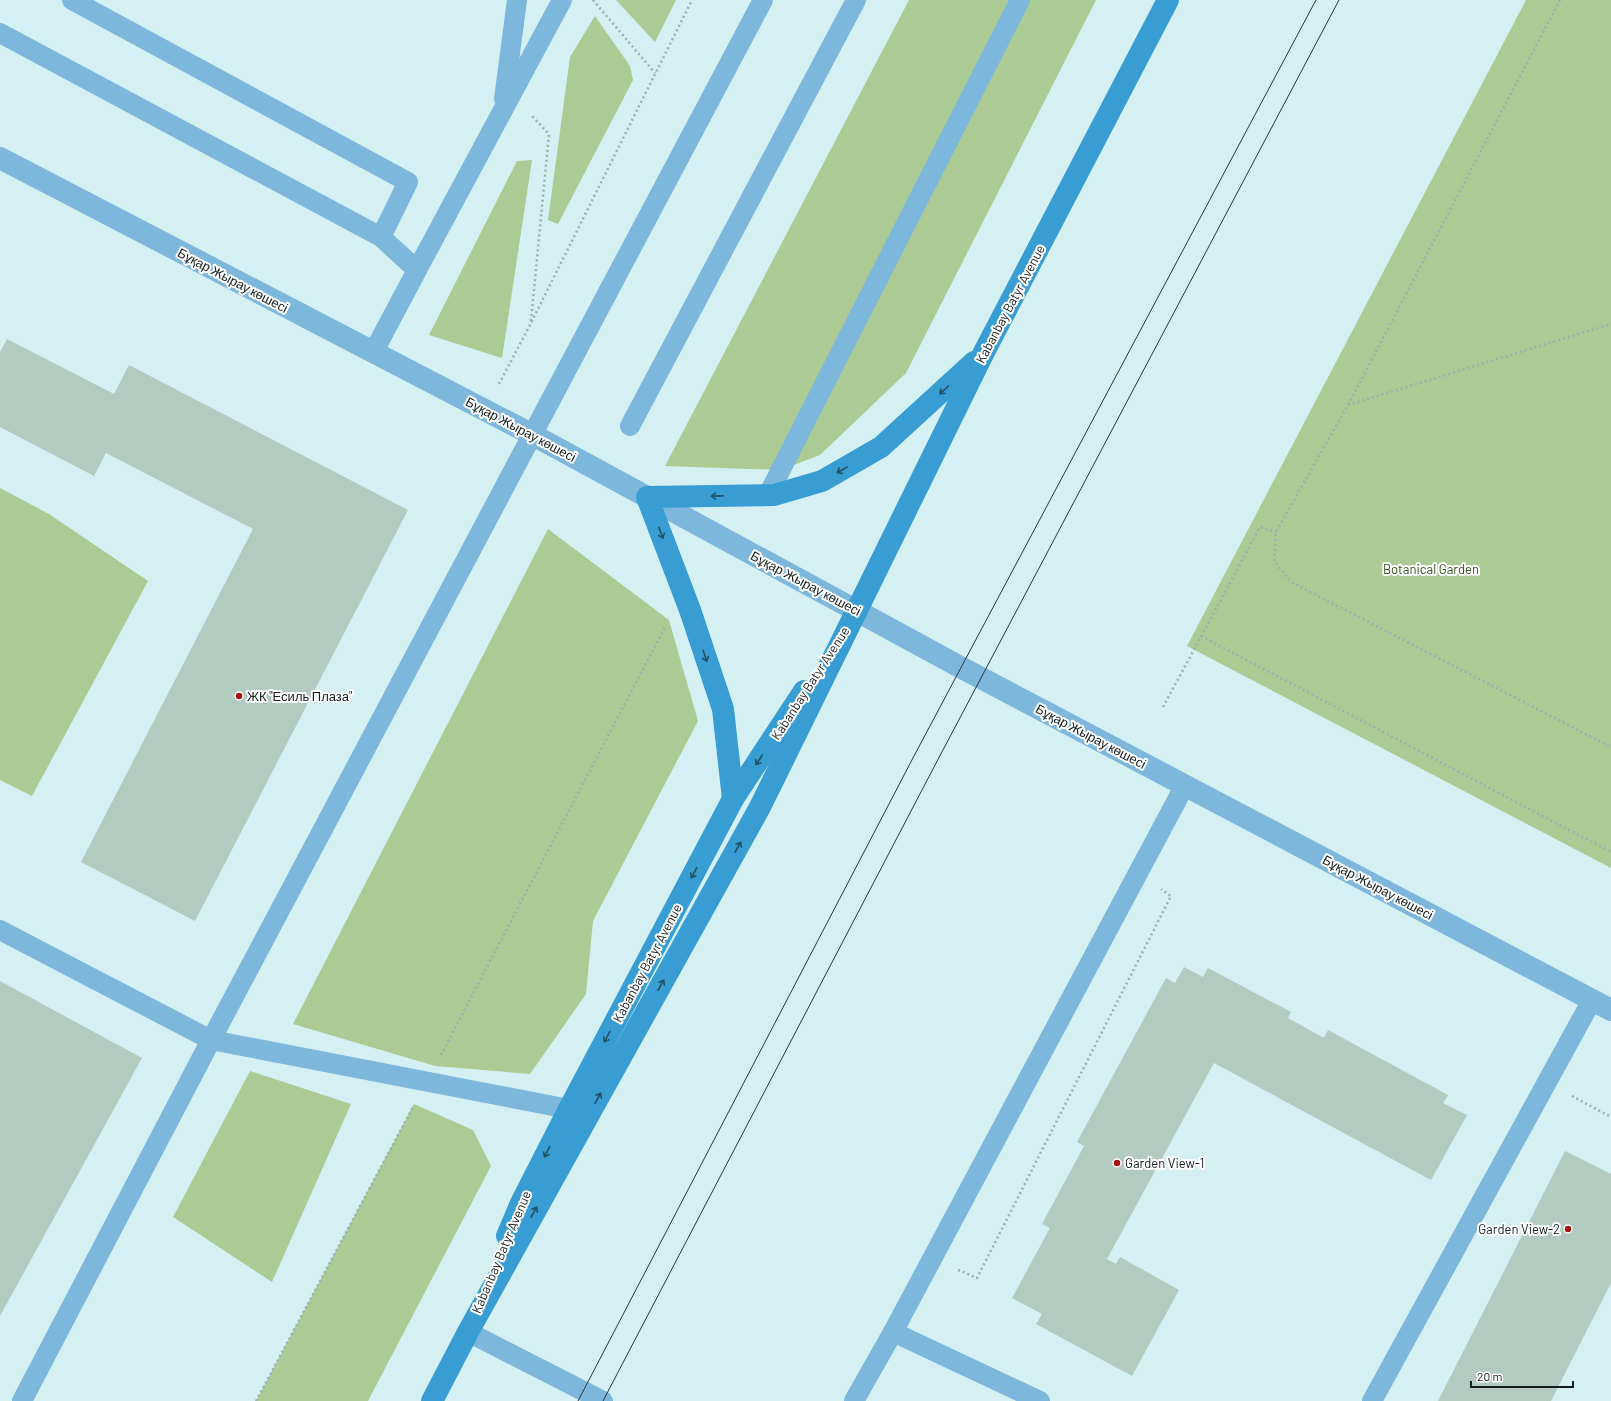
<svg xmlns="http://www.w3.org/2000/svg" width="1611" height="1401" font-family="Barlow,sans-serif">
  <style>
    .green { fill: #abca94 }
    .building { fill: #b3cac0 }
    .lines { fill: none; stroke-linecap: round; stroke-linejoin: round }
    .path { stroke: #9ab0b1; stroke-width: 2.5; stroke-dasharray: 2 3; stroke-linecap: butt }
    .service { stroke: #7db7dc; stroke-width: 20 }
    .tertiary { stroke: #7db7dc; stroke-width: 22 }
    .secondary { stroke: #389dd3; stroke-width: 22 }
    .tram { stroke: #2a3636; stroke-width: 1 }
    .oneway { stroke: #225166 }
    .poi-dot { fill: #a81412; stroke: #fff; stroke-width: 1.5 }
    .labels { text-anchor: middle; stroke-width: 4; stroke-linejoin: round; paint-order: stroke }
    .street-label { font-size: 13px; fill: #141e1e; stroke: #fff }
    .park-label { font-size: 13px; fill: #35521a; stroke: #fff }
    .poi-label { font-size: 13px; fill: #141e1e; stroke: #fff; text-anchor: start }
  </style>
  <rect width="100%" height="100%" fill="#d5f0f2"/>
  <g class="green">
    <polygon points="616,0 676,0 655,42"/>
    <polygon points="909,0 1096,0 906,373 820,455 781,470 665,466"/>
    <polygon points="1526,0 1611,0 1611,868 1187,646"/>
    <polygon points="595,16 630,66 633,80 558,224 548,220 570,57"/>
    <polygon points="532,160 502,358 429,335 517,161"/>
    <polygon points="0,488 49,514 148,581 32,796 0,780"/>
    <polygon points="548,529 669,620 698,721 593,921 586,994 530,1074 435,1066 293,1024"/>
    <polygon points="250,1071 351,1104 272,1282 173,1217"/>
    <polygon points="414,1104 473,1130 491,1166 368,1401 256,1401"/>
  </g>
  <g class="building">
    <polygon points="7,339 114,394 129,365 408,510 195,921 81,862 253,529 106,453 94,476 0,427 0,352"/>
    <polygon points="1184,967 1203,977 1208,968 1291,1012 1288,1018 1324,1038 1328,1030 1448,1095 1443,1103 1467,1115 1431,1180 1214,1063 1107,1259 1116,1264 1120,1257 1179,1290 1132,1376 1036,1324 1042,1314 1012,1298 1050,1228 1042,1224 1084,1146 1077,1142 1166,978 1175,983"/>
    <polygon points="0,981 142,1058 0,1316"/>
    <polygon points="1565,1151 1611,1174 1611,1283 1551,1401 1438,1401"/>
  </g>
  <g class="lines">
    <g class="path">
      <polyline points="593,0 655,73"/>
      <polyline points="1560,0 1348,405 1276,532 1274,561 1291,582 1611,747"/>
      <polyline points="531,321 549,134 532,116"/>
      <polyline points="499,384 531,323 692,0"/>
      <polyline points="1348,405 1611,324"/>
      <polyline points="1201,636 1611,852"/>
      <polyline points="1163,707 1260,527 1276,532"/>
      <polyline points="441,1055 665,627"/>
      <polyline points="1572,1096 1611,1117"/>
      <polyline points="958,1270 977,1278 1171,896 1161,889"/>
      <polyline points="256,1401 413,1107"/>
    </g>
    <g class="service">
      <polyline points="72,0 408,182 381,237"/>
      <polyline points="0,33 381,237 417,270 373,353"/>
      <polyline points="504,99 517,0"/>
      <polyline points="417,270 562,0"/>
      <polyline points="630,426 856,0"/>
      <polyline points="772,487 1020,0"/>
      <polyline points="0,930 211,1040 569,1109"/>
      <polyline points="468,1332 603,1401"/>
      <polyline points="893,1332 1185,785"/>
      <polyline points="22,1401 211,1040 763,0"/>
      <polyline points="854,1401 893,1332 1040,1401"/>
      <polyline points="1372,1401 1592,1000"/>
    </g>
    <polyline class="tertiary" points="0,158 533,435 962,668 1611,1010"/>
    <g class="secondary">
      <polyline points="733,799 723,709 690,610 647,497 774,495 822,481 881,447 974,362"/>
      <polyline points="507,1236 521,1203 569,1109 733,799 804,691"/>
      <polyline points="432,1401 468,1332 760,807 983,354 1168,0"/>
    </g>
    <g class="tram">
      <polyline points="578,1401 914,756 1316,0"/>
      <polyline points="603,1401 934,767 1339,0"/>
    </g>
  </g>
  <defs><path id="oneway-shaft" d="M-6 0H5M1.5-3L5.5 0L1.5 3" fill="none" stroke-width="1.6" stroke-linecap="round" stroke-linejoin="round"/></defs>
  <g class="oneway">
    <use href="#oneway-shaft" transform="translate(944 390) rotate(138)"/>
    <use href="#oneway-shaft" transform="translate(842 470) rotate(150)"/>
    <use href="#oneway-shaft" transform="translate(717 496) rotate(179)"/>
    <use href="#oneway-shaft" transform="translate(661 533) rotate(69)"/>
    <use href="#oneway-shaft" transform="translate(705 656) rotate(72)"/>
    <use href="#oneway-shaft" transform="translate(759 760) rotate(123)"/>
    <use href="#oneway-shaft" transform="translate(738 847) rotate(-61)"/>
    <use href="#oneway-shaft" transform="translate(694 873) rotate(118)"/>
    <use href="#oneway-shaft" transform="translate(661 985) rotate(-61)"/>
    <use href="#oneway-shaft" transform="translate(607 1037) rotate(118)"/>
    <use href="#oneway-shaft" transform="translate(598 1098) rotate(-61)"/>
    <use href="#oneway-shaft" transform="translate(547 1152) rotate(117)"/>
    <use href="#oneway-shaft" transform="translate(534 1212) rotate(-61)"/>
  </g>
  <g class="poi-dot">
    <circle cx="239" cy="696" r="4"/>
    <circle cx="1117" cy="1163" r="4"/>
    <circle cx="1568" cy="1229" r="4"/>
  </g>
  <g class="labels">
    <g class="street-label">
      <text transform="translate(233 280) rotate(28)" y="5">Бұқар Жырау көшесі</text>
      <text transform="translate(1010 304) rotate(-62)" y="5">Kabanbay Batyr Avenue</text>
      <text transform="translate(521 429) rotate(28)" y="5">Бұқар Жырау көшесі</text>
      <text transform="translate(806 583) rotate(28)" y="5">Бұқар Жырау көшесі</text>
      <text transform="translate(810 683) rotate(-57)" y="5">Kabanbay Batyr Avenue</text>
      <text transform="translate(1091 736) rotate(28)" y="5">Бұқар Жырау көшесі</text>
      <text transform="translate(1378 887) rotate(28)" y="5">Бұқар Жырау көшесі</text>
      <text transform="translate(647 963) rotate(-62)" y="5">Kabanbay Batyr Avenue</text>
      <text transform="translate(501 1252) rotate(-67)" y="5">Kabanbay Batyr Avenue</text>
    </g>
    <g class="park-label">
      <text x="1431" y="574">Botanical Garden</text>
    </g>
    <g class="poi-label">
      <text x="247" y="701">ЖК "Есиль Плаза"</text>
      <text x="1125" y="1168">Garden View-1</text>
      <text x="1560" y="1234" text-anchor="end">Garden View-2</text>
    </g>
  </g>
  <path d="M1471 1381v6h102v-6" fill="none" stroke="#141e1e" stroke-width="2"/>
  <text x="1477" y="1381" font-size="12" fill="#141e1e" stroke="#ffffff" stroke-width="3" paint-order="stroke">20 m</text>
</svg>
